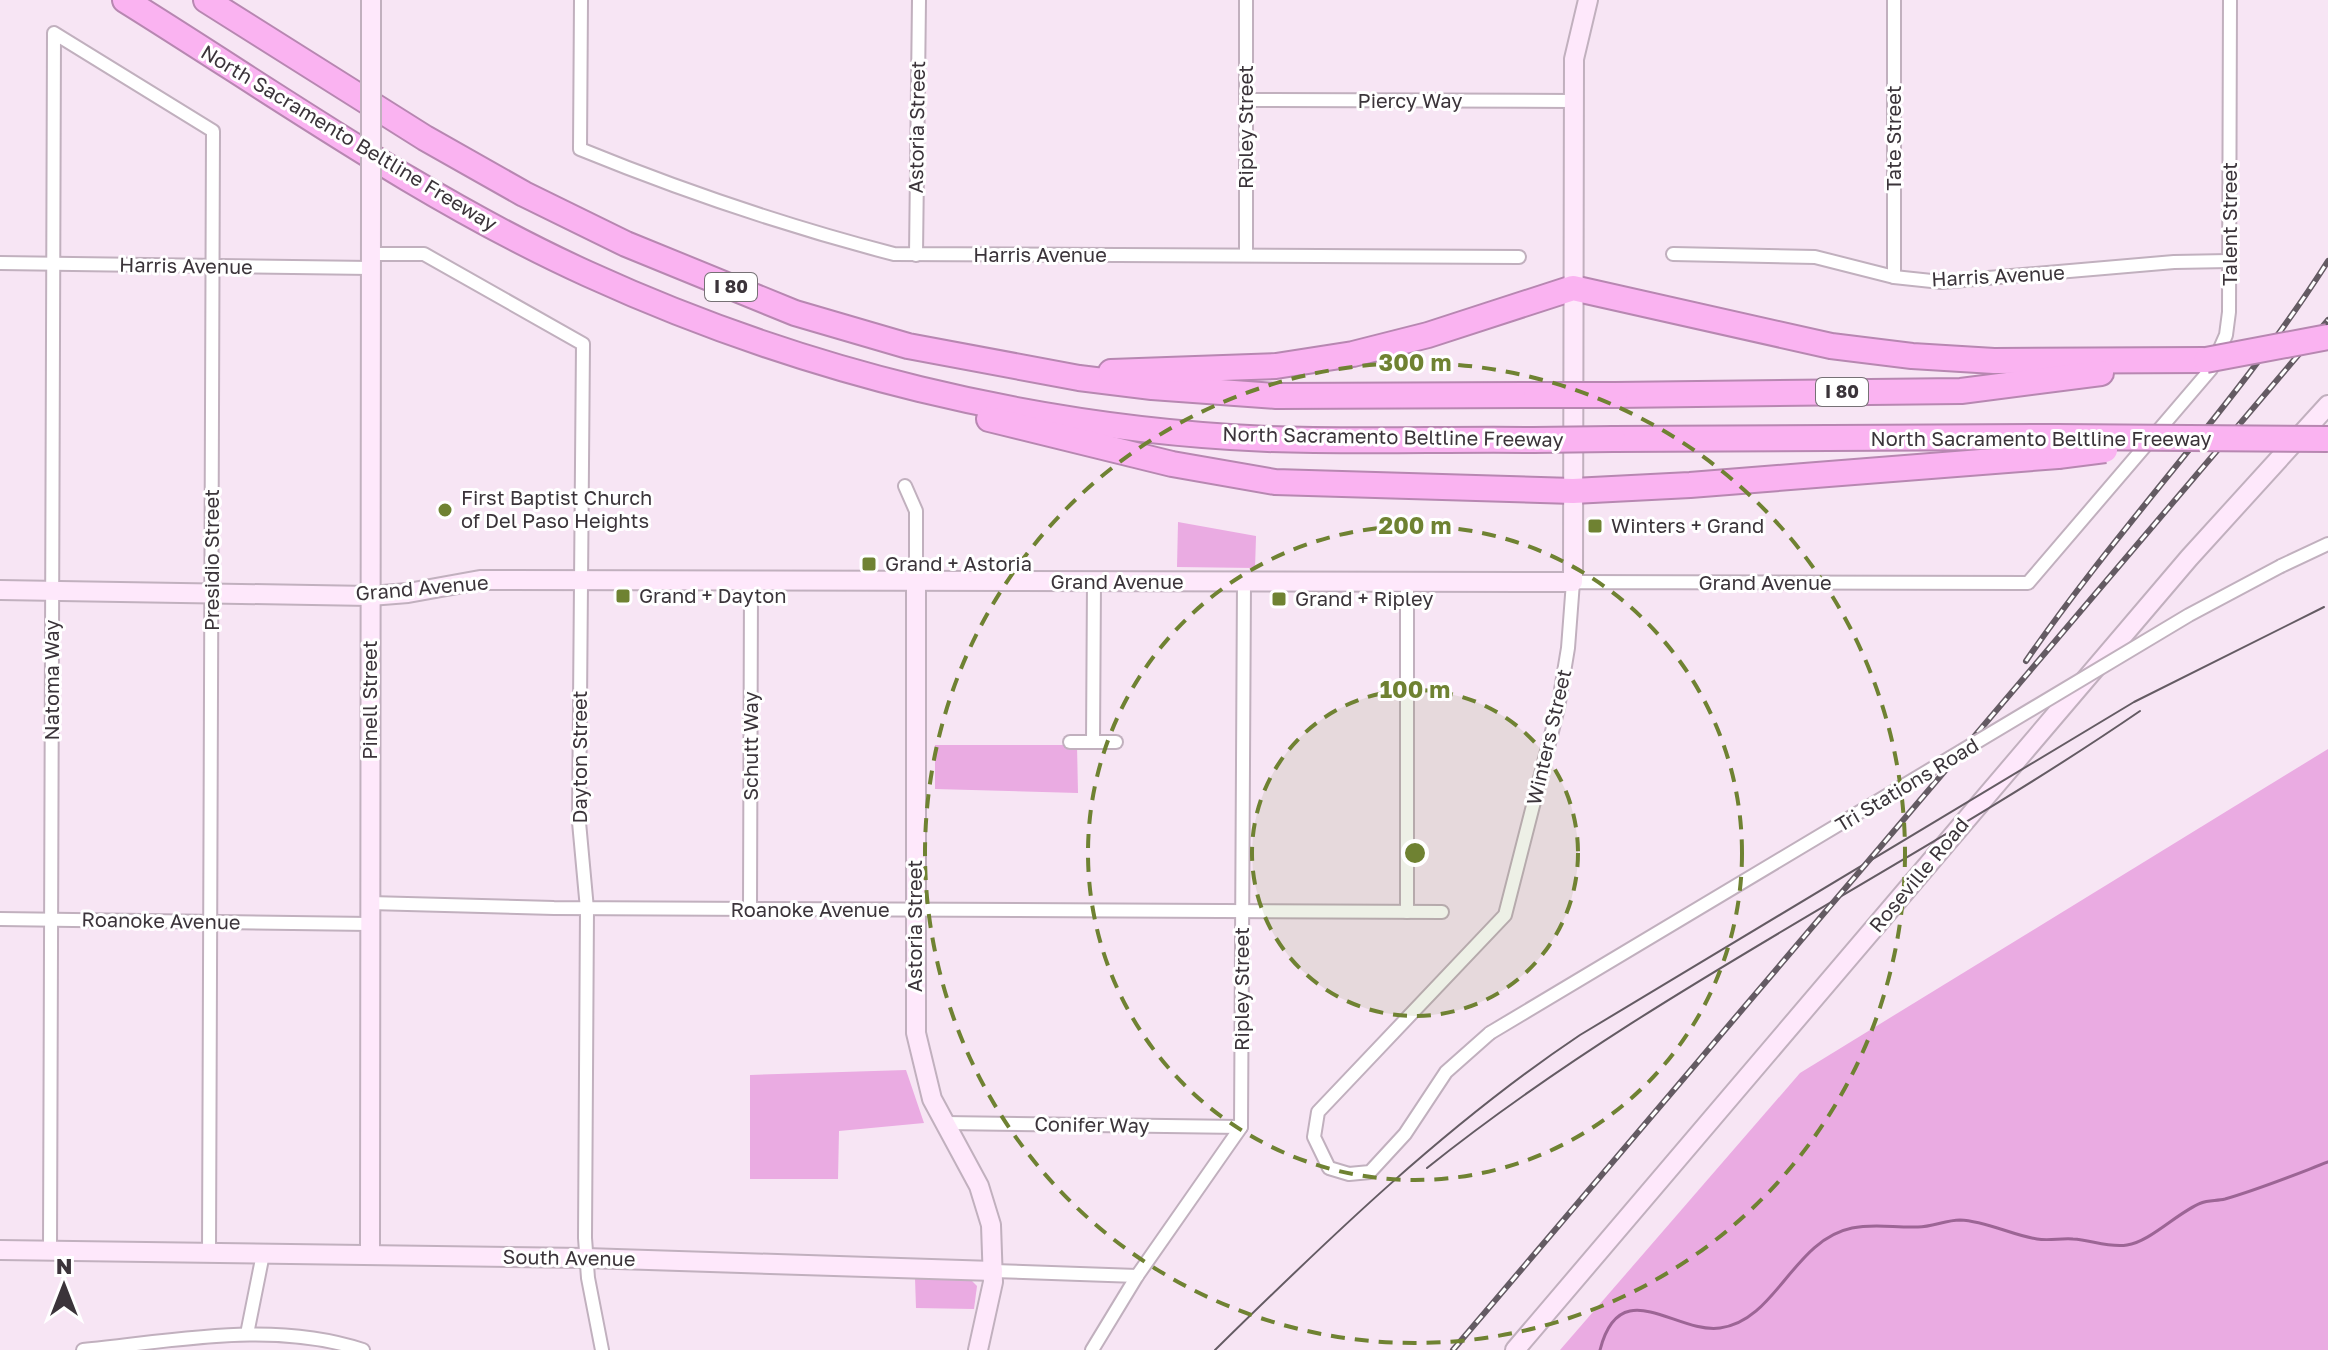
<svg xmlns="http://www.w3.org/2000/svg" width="2328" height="1350" font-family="'Golos Text',sans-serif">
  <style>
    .green { fill: #eaabe2 }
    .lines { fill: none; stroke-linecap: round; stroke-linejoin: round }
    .stream { stroke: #9c6595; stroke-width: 3 }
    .street-casing { stroke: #c1b0be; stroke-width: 16 }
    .secondary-casing { stroke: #c1b0be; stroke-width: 22 }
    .highway-casing { stroke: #b787b1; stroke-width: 28 }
    .street { stroke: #fff; stroke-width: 12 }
    .secondary { stroke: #fee8fb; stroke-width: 18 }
    .highway { stroke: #fab3f1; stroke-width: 24 }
    .tram { stroke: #645b63; stroke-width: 2 }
    .rail-casing { stroke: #645b63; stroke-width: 6 }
    .rail { stroke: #fff; stroke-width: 3; stroke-dasharray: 9; stroke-linecap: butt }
    .street-bridge-casing { stroke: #c1b0be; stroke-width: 16; stroke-linecap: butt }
    .secondary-bridge-casing { stroke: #c1b0be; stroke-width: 22; stroke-linecap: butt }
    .highway-bridge-casing { stroke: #b787b1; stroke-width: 28; stroke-linecap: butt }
    .street-bridge { stroke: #fff; stroke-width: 12 }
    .secondary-bridge { stroke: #fee8fb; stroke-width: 18 }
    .highway-bridge { stroke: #fab3f1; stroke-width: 24 }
    .ring { fill: none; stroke: #6f8232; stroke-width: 4; stroke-dasharray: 14 10 }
    .poi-dot { fill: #6f8232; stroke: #fff; stroke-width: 3 }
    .labels { text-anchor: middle; stroke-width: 6; stroke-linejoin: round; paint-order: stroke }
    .shield { fill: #fff; stroke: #767175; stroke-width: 2 }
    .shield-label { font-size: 18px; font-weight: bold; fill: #3b343a }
    .street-label { font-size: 20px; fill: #3b343a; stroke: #fff }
    .poi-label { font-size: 20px; fill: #3b343a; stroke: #fff; text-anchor: start }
    .centre { fill: #6f8232; stroke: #fff; stroke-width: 4 }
    .ring-label { font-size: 24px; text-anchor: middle; font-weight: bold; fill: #6f8232; stroke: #fff; stroke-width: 6; stroke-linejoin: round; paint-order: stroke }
  </style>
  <rect width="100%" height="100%" fill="#f7e5f4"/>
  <g class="green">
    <polygon points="1178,522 1256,536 1255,568 1177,567"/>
    <polygon points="935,745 1077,745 1078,793 935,789"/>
    <polygon points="2328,749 2328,1350 1560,1350 1800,1073"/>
    <polygon points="906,1070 924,1123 839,1131 838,1179 750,1179 750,1075"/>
    <polygon points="915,1278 970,1279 977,1286 974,1309 916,1308"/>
  </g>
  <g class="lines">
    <path class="stream" d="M1600,1350C1620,1272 1675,1334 1720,1328C1776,1321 1793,1240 1852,1228C1875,1223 1895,1228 1918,1227C1932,1227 1946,1220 1960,1220C1986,1221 2012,1235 2037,1239C2049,1241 2061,1238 2073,1239C2091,1240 2109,1248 2127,1245C2150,1242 2178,1212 2201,1203C2208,1200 2217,1201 2225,1199C2260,1189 2294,1175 2328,1162"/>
    <g class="street-casing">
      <g id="street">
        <path d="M581,0L580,149C683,191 786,226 894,254L1519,257"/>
        <polyline points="1246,100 1573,101"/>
        <polyline points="372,254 424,254 583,344 579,822 587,909 585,1238 588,1278 602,1350"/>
        <polyline points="1246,254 1246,0"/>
        <polyline points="1673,254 1815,257 1894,277 1941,282 2174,262 2229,261"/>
        <polyline points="916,255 919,0"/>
        <polyline points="0,263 371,268"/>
        <polyline points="1894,277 1894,0"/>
        <polyline points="905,486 916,511 916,582"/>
        <polyline points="2281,566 2328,544"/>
        <polyline points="1070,742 1116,742"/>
        <polyline points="1093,742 1094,582"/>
        <polyline points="370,903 554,908 1442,912"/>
        <polyline points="750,909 751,582"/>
        <polyline points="1407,912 1407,582"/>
        <polyline points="0,919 370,924"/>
        <polyline points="1490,1033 1446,1072 1405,1134 1370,1172 1349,1174 1329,1168 1314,1137 1318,1112 1505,915 1558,708 1568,648 1573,582 2028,583 2211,369 2226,335 2229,312 2230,0"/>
        <polyline points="944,1123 1241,1127"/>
        <polyline points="50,1251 54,33 213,131 209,1253"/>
        <polyline points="993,1271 1137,1276"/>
        <polyline points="247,1334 263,1254"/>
        <path d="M83,1350C175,1341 273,1320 363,1350"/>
        <polyline points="1092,1350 1137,1276 1241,1127 1244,582"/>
      </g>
    </g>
    <g class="secondary-casing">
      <g id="secondary">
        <polyline points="371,0 371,55"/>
        <polyline points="916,582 916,1033 932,1099 979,1186 991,1225 993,1282 978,1350"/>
        <polyline points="0,590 370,596 408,593 480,580 1573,582 1574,59 1588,0"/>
        <polyline points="0,1250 586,1258 993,1271"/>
        <polyline points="370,1255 371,199"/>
        <polyline points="1515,1350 2189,558 2328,405"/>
      </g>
    </g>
    <g class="highway-casing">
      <g id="highway">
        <path d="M125,0C276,94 425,200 588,274C800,371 1034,429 1268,439C1356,442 1445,439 1533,440"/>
        <polyline points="206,0 425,138 524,194 626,244 795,313 908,346 1079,378 1152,387 1276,396 1536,395"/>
        <polyline points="1111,372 1276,366 1353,354 1428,335 1573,288 1831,346 1912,356 1994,361 2206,360"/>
        <polyline points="1615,395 1961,391 2101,373"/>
        <polyline points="989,419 1172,464 1275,482 1573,491 1690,485 2058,456"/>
        <polyline points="1613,439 2056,437"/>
      </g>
    </g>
    <use href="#street" class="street"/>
    <use href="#secondary" class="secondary"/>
    <use href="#highway" class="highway"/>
    <g class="tram">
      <path d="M1427,1168C1648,991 1908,870 2140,711"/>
      <path d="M1215,1350C1329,1238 1447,1124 1580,1035L2134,702L2324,607"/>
    </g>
    <g class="rail-casing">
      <g id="rail">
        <path d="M2026,661C2121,523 2238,403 2328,261"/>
        <polyline points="1453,1350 2328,320"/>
      </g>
    </g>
    <use href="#rail" class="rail"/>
    <g class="street-bridge-casing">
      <polyline id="street-bridge" points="1490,1033 2189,615 2281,566"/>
    </g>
    <g class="secondary-bridge-casing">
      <polyline id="secondary-bridge" points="371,55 371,199"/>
    </g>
    <g class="highway-bridge-casing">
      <g id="highway-bridge">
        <polyline points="2206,360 2328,337"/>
        <polyline points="1536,395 1615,395"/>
        <polyline points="2056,437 2328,439"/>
        <polyline points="1533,440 1613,439"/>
        <polyline points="2058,456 2105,450"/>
      </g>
    </g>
    <use href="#street-bridge" class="street-bridge"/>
    <use href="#secondary-bridge" class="secondary-bridge"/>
    <use href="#highway-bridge" class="highway-bridge"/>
  </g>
  <circle cx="1415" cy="853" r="163" fill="#6f8232" fill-opacity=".12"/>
  <g class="ring">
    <circle cx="1415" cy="853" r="163"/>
    <circle cx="1415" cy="853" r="327"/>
    <circle cx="1415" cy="853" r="490"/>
  </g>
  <g class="poi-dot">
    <circle cx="445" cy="510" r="8"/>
    <rect x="1587" y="518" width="16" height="16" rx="4"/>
    <rect x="861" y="556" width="16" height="16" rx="4"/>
    <rect x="615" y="588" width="16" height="16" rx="4"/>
    <rect x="1271" y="591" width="16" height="16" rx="4"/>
  </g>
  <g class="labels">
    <g class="shield">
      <rect x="705" y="273" width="52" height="28" rx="6"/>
      <rect x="1816" y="378" width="52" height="28" rx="6"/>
    </g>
    <g class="shield-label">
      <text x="731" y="293">I 80</text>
      <text x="1842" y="398">I 80</text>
    </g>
    <g class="street-label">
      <text x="1410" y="108">Piercy Way</text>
      <text transform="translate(917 127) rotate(-89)" y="7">Astoria Street</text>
      <text transform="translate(1246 127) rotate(-90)" y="7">Ripley Street</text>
      <text transform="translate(349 138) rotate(31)" y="7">North Sacramento Beltline Freeway</text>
      <text transform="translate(1894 138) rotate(-90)" y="7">Tate Street</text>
      <text transform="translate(2230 224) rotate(-90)" y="7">Talent Street</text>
      <text x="1040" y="262">Harris Avenue</text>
      <text transform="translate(186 266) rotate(1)" y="7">Harris Avenue</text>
      <text transform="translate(1998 276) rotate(-3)" y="7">Harris Avenue</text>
      <text transform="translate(1393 437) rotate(1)" y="7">North Sacramento Beltline Freeway</text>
      <text x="2041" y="446">North Sacramento Beltline Freeway</text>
      <text transform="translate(212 560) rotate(-90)" y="7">Presidio Street</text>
      <text x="1117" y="589">Grand Avenue</text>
      <text x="1765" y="590">Grand Avenue</text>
      <text transform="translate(422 588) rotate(-5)" y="7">Grand Avenue</text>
      <text transform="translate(52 680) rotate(-90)" y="7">Natoma Way</text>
      <text transform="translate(370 700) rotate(-90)" y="7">Pinell Street</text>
      <text transform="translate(1549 737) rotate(-77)" y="7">Winters Street</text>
      <text transform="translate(751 746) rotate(-90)" y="7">Schutt Way</text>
      <text transform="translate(580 757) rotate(-90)" y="7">Dayton Street</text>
      <text transform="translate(1907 785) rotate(-31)" y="7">Tri Stations Road</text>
      <text transform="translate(1919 875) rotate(-50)" y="7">Roseville Road</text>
      <text x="810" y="917">Roanoke Avenue</text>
      <text transform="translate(161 921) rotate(1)" y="7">Roanoke Avenue</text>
      <text transform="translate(915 926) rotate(-90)" y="7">Astoria Street</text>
      <text transform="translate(1242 989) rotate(-90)" y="7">Ripley Street</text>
      <text transform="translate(1092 1125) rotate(1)" y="7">Conifer Way</text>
      <text transform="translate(569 1258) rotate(1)" y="7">South Avenue</text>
    </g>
    <g class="poi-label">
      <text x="461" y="505">First Baptist Church<tspan x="461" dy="23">of Del Paso Heights</tspan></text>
      <text x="1611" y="533">Winters + Grand</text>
      <text x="885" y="571">Grand + Astoria</text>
      <text x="639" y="603">Grand + Dayton</text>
      <text x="1295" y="606">Grand + Ripley</text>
    </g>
  </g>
  <circle cx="1415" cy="853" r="12" class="centre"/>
  <g class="ring-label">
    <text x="1415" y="371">300 m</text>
    <text x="1415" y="534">200 m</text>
    <text x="1415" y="698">100 m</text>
  </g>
  <g transform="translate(64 1286)" stroke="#ffffff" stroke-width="6" paint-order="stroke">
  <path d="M0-6L14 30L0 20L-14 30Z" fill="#3b343a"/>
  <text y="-12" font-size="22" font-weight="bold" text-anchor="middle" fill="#3b343a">N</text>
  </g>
</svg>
